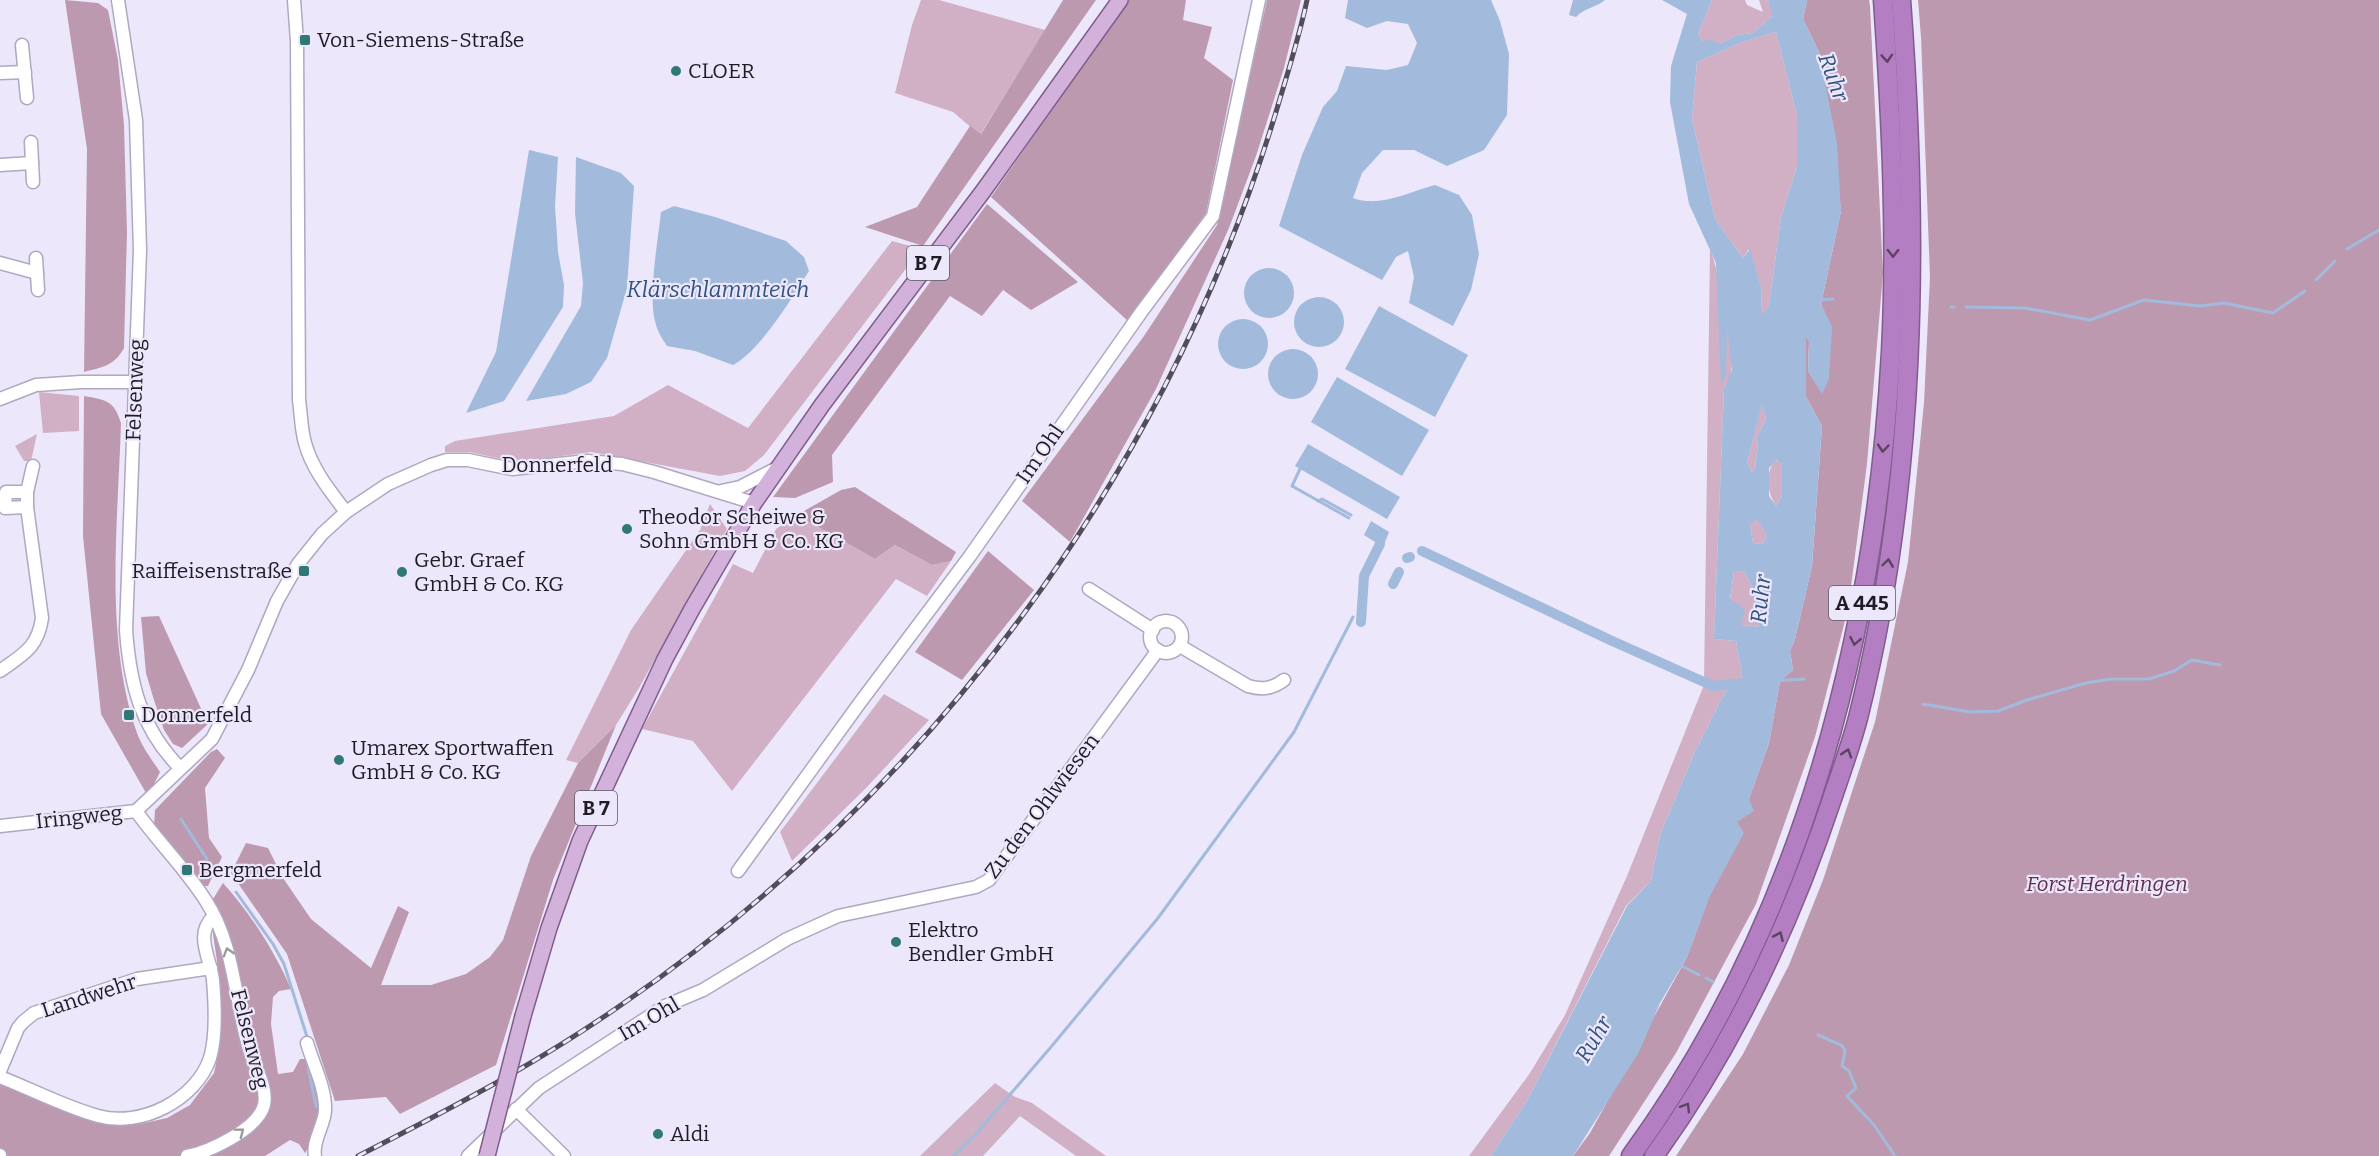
<svg xmlns="http://www.w3.org/2000/svg" width="2379" height="1156" font-family="Bitter,serif">
  <style>
    .green { fill: #d1b0c5 }
    .forest { fill: #bd99b0 }
    .water { fill: #a2badb; fill-rule: evenodd }
    .lines { fill: none; stroke-linecap: round; stroke-linejoin: round }
    .stream { stroke: #a2badb; stroke-width: 3 }
    .canal { stroke: #a2badb; stroke-width: 10 }
    .river { stroke: #a2badb; stroke-width: 18 }
    .minor-casing { stroke: #afa8c0; stroke-width: 15 }
    .major-casing { stroke: #805c8c; stroke-width: 18 }
    .highway-casing { stroke: #805c8c; stroke-width: 21 }
    .minor { stroke: #fff; stroke-width: 12 }
    .major { stroke: #d2b2db; stroke-width: 15 }
    .highway { stroke: #b47ec3; stroke-width: 18 }
    .rail-casing { stroke: #514d59; stroke-width: 5 }
    .rail { stroke: #ece7fb; stroke-width: 3; stroke-dasharray: 9; stroke-linecap: butt }
    .major-bridge-casing { stroke: #805c8c; stroke-width: 18; stroke-linecap: butt }
    .major-bridge { stroke: #d2b2db; stroke-width: 15 }
    .oneway { stroke: #5b4364 }
    .oneway2 { stroke: #9a999d }
    .poi-dot { fill: #2f7876; stroke: #ece7fb; stroke-width: 2 }
    .labels { text-anchor: middle; stroke-width: 4.5; stroke-linejoin: round; paint-order: stroke }
    .shield { fill: #ece7fb; stroke: #5c5965; stroke-width: 1.5 }
    .shield-label { font-size: 20px; font-weight: bold; fill: #1f1c25 }
    .poi-label { font-size: 21px; fill: #1f1c25; stroke: #ece7fb; text-anchor: start }
    .street-label { font-size: 21px; fill: #1f1c25; stroke: #ece7fb }
    .park-label { font-size: 21px; font-style: italic; fill: #5f2f50; stroke: #ece7fb }
    .water-label { font-size: 22px; font-style: italic; fill: #31537f; stroke: #ece7fb }
  </style>
  <rect width="100%" height="100%" fill="#ece7fb"/>
  <g class="green">
    <polygon points="921,0 939,0 1045,30 980,135 953,112 895,93 912,25"/>
    <polygon points="1712,0 1745,0 1747,5 1763,12 1759,0 1768,0 1773,15 1753,33 1736,35 1720,44 1703,42 1698,34"/>
    <polygon points="1776,32 1797,115 1797,167 1781,217 1769,306 1762,316 1761,287 1749,249 1743,258 1715,219 1692,119 1697,62 1742,42"/>
    <polygon points="1824,193 1830,218 1826,233 1817,225"/>
    <polygon points="892,241 921,249 764,455 745,471 720,476 591,452 516,462 469,452 445,452 445,446 455,441 614,416 668,385 748,428"/>
    <path d="M1710,249C1718,267 1736,354 1731,372C1730,378 1726,384 1724,389L1714,639L1736,641L1743,680L1725,692L1694,754L1660,835L1651,881L1626,906L1527,1101L1491,1156H1469L1530,1073L1565,1015L1627,876L1704,685Z"/>
    <polygon points="39,392 79,396 79,431 43,433"/>
    <polygon points="1762,404 1766,419 1756,439 1758,443 1755,469 1752,472 1747,463"/>
    <polygon points="37,434 31,461 24,461 15,446"/>
    <path d="M1775,460L1782,463V496L1776,506C1767,493 1765,473 1775,460Z"/>
    <polygon points="710,504 727,529 639,688 616,725 578,763 566,760 631,630 700,530"/>
    <polygon points="797,515 875,559 895,545 932,565 951,561 927,596 896,579 732,791 693,741 642,729 733,564 753,573 776,529"/>
    <polygon points="1757,518 1767,535 1763,544 1753,543 1750,524"/>
    <polygon points="1734,571 1744,571 1755,592 1753,602 1759,627 1741,625 1730,600"/>
    <polygon points="884,694 929,720 867,787 792,861 780,832"/>
    <polygon points="995,1083 1015,1097 1032,1103 1106,1156 1076,1156 1020,1116 983,1156 920,1156"/>
  </g>
  <g class="forest">
    <path d="M65,0L98,3L108,10L118,60L124,125L127,232L124,348C114,366 103,367 84,372L87,149Z"/>
    <polygon points="1063,0 1096,0 923,246 865,227 917,207 970,126 981,134"/>
    <polygon points="1128,0 1186,0 1183,20 1212,27 1204,58 1233,80 1206,213 1128,321 991,197"/>
    <polygon points="1267,0 1301,0 1284,68 1256,156 1229,228 1156,389 1070,542 1022,501 1144,336 1217,225"/>
    <polygon points="1807,0 1869,0 1870,6 1883,273 1867,464 1848,609 1815,737 1756,904 1676,1053 1609,1156 1573,1156 1590,1133 1687,957 1736,823 1749,799 1769,743 1780,681 1793,670 1790,651 1795,639 1812,566 1822,426 1806,397 1806,335 1809,342 1808,371 1822,393 1831,327 1821,304 1841,211 1819,52 1803,19"/>
    <polygon points="1918,0 2379,0 2379,1156 1676,1156 1743,1054 1789,965 1823,880 1875,722 1908,562 1924,403 1930,277 1921,37"/>
    <polygon points="987,204 1078,282 1031,310 1003,290 982,316 950,296 832,455 833,482 795,498 773,497"/>
    <path d="M84,396C106,400 114,400 121,423C118,522 104,639 137,733C142,747 152,760 160,772L152,788L146,793L101,714L83,536Z"/>
    <polygon points="855,487 956,552 951,561 932,565 895,545 875,559 797,515 841,490"/>
    <polygon points="988,551 1034,590 962,680 915,652"/>
    <polygon points="159,616 208,724 182,748 173,744 164,730 153,697 146,673 141,617"/>
    <polygon points="616,725 553,880 496,1065 400,1114 386,1097 335,1101 287,954 231,873 246,843 268,848 283,878 311,919 371,968 398,906 409,912 381,985 431,985 466,974 490,957 503,940 531,856 578,763"/>
    <polygon points="217,749 225,758 205,788 209,838 222,857 208,886 200,886 154,826 155,810 211,752"/>
    <path d="M223,883C251,914 274,950 291,989L279,991L273,997L271,1024L278,1074L293,1072L300,1059H309L322,1109L313,1141L305,1153L299,1144L290,1140L265,1156H0V1082L81,1117L110,1125L140,1124L167,1118L190,1105L214,1073L218,1054L217,961L212,927L215,907L213,899Z"/>
  </g>
  <g class="water">
    <path d="M1348,0H1491L1500,21L1509,54L1507,115L1484,150L1447,166L1414,150H1383L1362,173L1353,198C1379,208 1409,192 1435,185L1459,195L1472,215L1479,254L1471,290L1453,326L1409,303L1414,277L1408,251L1396,257L1382,280L1279,226L1302,155L1323,107L1337,91L1346,66L1387,70L1408,65L1417,43L1408,24L1387,21L1367,28L1345,18Z"/>
    <path d="M1573,0H1605C1595,8 1584,8 1576,17L1569,15Z"/>
    <path d="M1662,0H1712L1698,34L1703,42L1710,39L1720,44L1736,35L1753,33L1772,16L1768,0H1807L1803,19L1819,52L1837,143L1841,211L1821,304L1832,327L1829,379L1822,394L1808,371L1809,342L1806,337V397L1822,426L1812,566L1795,639L1790,651L1793,670L1780,681L1769,743L1749,799L1754,811L1737,822L1744,833L1710,896L1687,957L1660,1003L1639,1052L1573,1156H1491L1527,1101L1627,906L1651,881L1660,835L1694,754L1725,692L1743,680L1736,641L1714,639L1724,389L1732,370L1727,327L1726,377L1721,382L1716,263L1689,204L1670,102L1671,66L1687,14ZM1776,32L1797,115V167L1781,217L1769,306L1762,315L1761,287L1750,249L1743,258L1715,219L1692,119L1697,62L1742,42ZM1824,195L1830,218L1825,233L1817,225ZM1762,405L1766,419L1756,439L1758,443L1755,469L1752,472L1747,463ZM1776,460L1782,464V496L1776,506L1769,496V468ZM1757,519L1767,535L1763,544L1753,543L1750,524ZM1734,571H1744L1755,592L1753,602L1759,627L1741,625L1745,609L1730,599Z"/>
    <polygon points="529,150 558,157 555,206 558,252 564,285 563,307 504,401 466,413 496,352"/>
    <polygon points="576,157 621,173 634,186 627,288 607,358 591,382 566,394 526,401 581,306 583,283 575,213"/>
    <path d="M674,206L715,217L786,241L804,257L809,271C791,299 761,350 733,365L695,351L667,346C662,338 657,331 655,321C648,294 658,241 661,212Z"/>
    <circle cx="1269" cy="293" r="25"/>
    <circle cx="1319" cy="322" r="25"/>
    <polygon points="1379,306 1468,355 1435,417 1345,369"/>
    <circle cx="1243" cy="344" r="25"/>
    <circle cx="1293" cy="374" r="25"/>
    <polygon points="1337,377 1429,430 1402,476 1311,422"/>
    <polygon points="1308,444 1400,497 1387,519 1295,466"/>
    <polygon points="1371,521 1389,532 1383,547 1364,535"/>
  </g>
  <g class="lines">
    <g class="stream">
      <polyline points="2347,249 2379,230"/>
      <polyline points="2316,280 2335,261"/>
      <polyline points="1820,300 1833,299"/>
      <polyline points="1951,307 1954,307"/>
      <polyline points="1966,307 2025,308 2090,320 2144,300 2200,306 2224,303 2273,313 2305,291"/>
      <polyline points="1300,469 1292,486 1349,518"/>
      <polyline points="1318,501 1322,499 1351,515"/>
      <polyline points="1776,681 1804,679"/>
      <polyline points="1923,704 1970,712 1998,711 2027,700 2086,683 2111,679 2149,679 2174,671 2192,660 2220,665"/>
      <polyline points="181,819 207,859"/>
      <polyline points="236,892 273,944 284,964 308,1040"/>
      <polyline points="1680,965 1699,975"/>
      <polyline points="1706,978 1713,982"/>
      <polyline points="1818,1035 1841,1045 1845,1050 1842,1066 1849,1071 1856,1088 1847,1096 1874,1125 1895,1156"/>
      <polyline points="310,1063 308,1067 316,1106"/>
      <polyline points="953,1156 976,1134 1051,1047 1158,918 1294,732 1353,617"/>
    </g>
    <g class="canal">
      <polyline points="1422,551 1610,640 1713,686 1745,683"/>
      <polyline points="1407,558 1410,557"/>
      <polyline points="1393,584 1399,572"/>
      <polyline points="1361,622 1364,576 1380,544"/>
    </g>
    <polyline class="river" points="1818,254 1828,217 1826,180"/>
    <g class="minor-casing">
      <g id="minor">
        <path d="M118,0L136,120L140,250L126,630C130,685 141,728 180,768"/>
        <path d="M294,0L297,41L299,400C301,414 301,429 305,443C312,469 330,491 346,512"/>
        <polyline points="22,45 27,98"/>
        <polyline points="0,73 25,72"/>
        <polyline points="31,142 33,182"/>
        <polyline points="0,165 32,163"/>
        <polyline points="36,258 38,290"/>
        <polyline points="0,263 37,273"/>
        <polyline points="0,399 36,385 81,382 136,382"/>
        <polyline points="721,491 740,487 779,467"/>
        <polyline points="27,507 5,508 6,492 27,492"/>
        <polyline points="1089,589 1153,630"/>
        <circle cx="1166" cy="637" r="16"/>
        <path d="M1180,646L1248,686C1262,690 1272,689 1284,680"/>
        <path d="M0,671C22,655 38,648 42,618L27,507V492L33,466"/>
        <polyline points="136,811 212,739 248,670 277,601 298,564 322,534 346,512 388,484 431,465 447,460 468,460 512,469 587,461 622,464 654,472 754,503"/>
        <path d="M136,811C158,842 186,869 206,901C235,946 234,999 249,1049C254,1066 268,1086 264,1105C258,1129 209,1152 187,1156"/>
        <polyline points="0,826 136,811"/>
        <polyline points="738,871 859,704 970,556 1142,311 1213,216 1259,0"/>
        <path d="M307,1043C313,1064 326,1088 325,1111C324,1126 312,1141 315,1156"/>
        <polyline points="0,1071 18,1028 23,1022 34,1013 137,979 211,968"/>
        <path d="M0,1077C31,1089 65,1107 98,1116C141,1128 196,1100 210,1058C217,1035 215,1003 213,980C210,957 194,934 214,916"/>
        <polyline points="516,1109 564,1156"/>
        <polyline points="0,1155 0,1156"/>
        <polyline points="468,1156 539,1088 665,1006 703,990 787,939 838,916 976,887 989,880 1158,650"/>
      </g>
    </g>
    <g class="major-casing">
      <polyline id="major" points="523,1016 549,928 580,841 665,659 692,609 754,503 822,405 984,190 1120,0"/>
    </g>
    <g class="highway-casing">
      <g id="highway">
        <path d="M1631,1156C1802,921 1875,639 1891,352C1897,235 1891,117 1883,0"/>
        <path d="M1654,1156C1732,1048 1790,925 1832,799C1841,772 1851,745 1858,718C1917,483 1919,240 1901,0"/>
      </g>
    </g>
    <use href="#minor" class="minor"/>
    <use href="#major" class="major"/>
    <use href="#highway" class="highway"/>
    <g class="rail-casing">
      <path id="rail" d="M358,1156C448,1110 538,1063 621,1005C931,792 1166,473 1276,112C1287,75 1299,38 1307,0"/>
    </g>
    <use href="#rail" class="rail"/>
    <g class="major-bridge-casing">
      <polyline id="major-bridge" points="487,1156 523,1016"/>
    </g>
    <use href="#major-bridge" class="major-bridge"/>
  </g>
  <defs><path id="oneway-chevron" d="M-2-3.5L2.5 0L-2 3.5" fill="none" stroke-width="1.6" stroke-linecap="round" stroke-linejoin="round" transform="scale(1.5)"/></defs>
  <g class="oneway">
    <use href="#oneway-chevron" transform="translate(1887 58) rotate(86)"/>
    <use href="#oneway-chevron" transform="translate(1893 253) rotate(91)"/>
    <use href="#oneway-chevron" transform="translate(1883 448) rotate(95)"/>
    <use href="#oneway-chevron" transform="translate(1888 563) rotate(-82)"/>
    <use href="#oneway-chevron" transform="translate(1855 641) rotate(101)"/>
    <use href="#oneway-chevron" transform="translate(1847 753) rotate(-72)"/>
    <use href="#oneway-chevron" transform="translate(1779 936) rotate(-66)"/>
    <use href="#oneway-chevron" transform="translate(1686 1107) rotate(-58)"/>
  </g>
  <g class="oneway2">
    <use href="#oneway-chevron" transform="translate(228 952) rotate(-107)"/>
    <use href="#oneway-chevron" transform="translate(240 1132) rotate(-37)"/>
  </g>
  <g class="poi-dot">
    <rect x="299" y="34" width="12" height="12" rx="3"/>
    <circle cx="676" cy="71" r="6"/>
    <circle cx="627" cy="529" r="6"/>
    <rect x="298" y="565" width="12" height="12" rx="3"/>
    <circle cx="402" cy="572" r="6"/>
    <rect x="123" y="709" width="12" height="12" rx="3"/>
    <circle cx="339" cy="760" r="6"/>
    <rect x="181" y="864" width="12" height="12" rx="3"/>
    <circle cx="896" cy="942" r="6"/>
    <circle cx="658" cy="1134" r="6"/>
  </g>
  <g class="labels">
    <g class="shield">
      <rect x="907" y="246" width="42" height="34" rx="4.5"/>
      <rect x="1829" y="586" width="66" height="34" rx="4.5"/>
      <rect x="575" y="791" width="42" height="34" rx="4.5"/>
    </g>
    <g class="shield-label">
      <text x="928" y="270">B 7</text>
      <text x="1862" y="610">A 445</text>
      <text x="596" y="815">B 7</text>
    </g>
    <g class="poi-label">
      <text x="317" y="47">Von-Siemens-Straße</text>
      <text x="688" y="78">CLOER</text>
      <text x="639" y="524">Theodor Scheiwe &amp;<tspan x="639" dy="24">Sohn GmbH &amp; Co. KG</tspan></text>
      <text x="414" y="567">Gebr. Graef<tspan x="414" dy="24">GmbH &amp; Co. KG</tspan></text>
      <text x="292" y="578" text-anchor="end">Raiffeisenstraße</text>
      <text x="141" y="722">Donnerfeld</text>
      <text x="351" y="755">Umarex Sportwaffen<tspan x="351" dy="24">GmbH &amp; Co. KG</tspan></text>
      <text x="199" y="877">Bergmerfeld</text>
      <text x="908" y="937">Elektro<tspan x="908" dy="24">Bendler GmbH</tspan></text>
      <text x="670" y="1141">Aldi</text>
    </g>
    <g class="street-label">
      <text transform="translate(135 390) rotate(-88)" y="7">Felsenweg</text>
      <text transform="translate(1040 454) rotate(-55)" y="7">Im Ohl</text>
      <text x="557" y="472">Donnerfeld</text>
      <text transform="translate(1042 806) rotate(-53)" y="7">Zu den Ohlwiesen</text>
      <text transform="translate(79 817) rotate(-6)" y="7">Iringweg</text>
      <text transform="translate(89 996) rotate(-18)" y="7">Landwehr</text>
      <text transform="translate(649 1019) rotate(-30)" y="7">Im Ohl</text>
      <text transform="translate(250 1039) rotate(76)" y="7">Felsenweg</text>
    </g>
    <g class="park-label">
      <text x="2107" y="891">Forst Herdringen</text>
    </g>
    <g class="water-label">
      <text transform="translate(1834 77) rotate(70)" y="8">Ruhr</text>
      <text x="718" y="297">Klärschlammteich</text>
      <text transform="translate(1760 599) rotate(-84)" y="8">Ruhr</text>
      <text transform="translate(1593 1039) rotate(-59)" y="8">Ruhr</text>
    </g>
  </g>
</svg>
